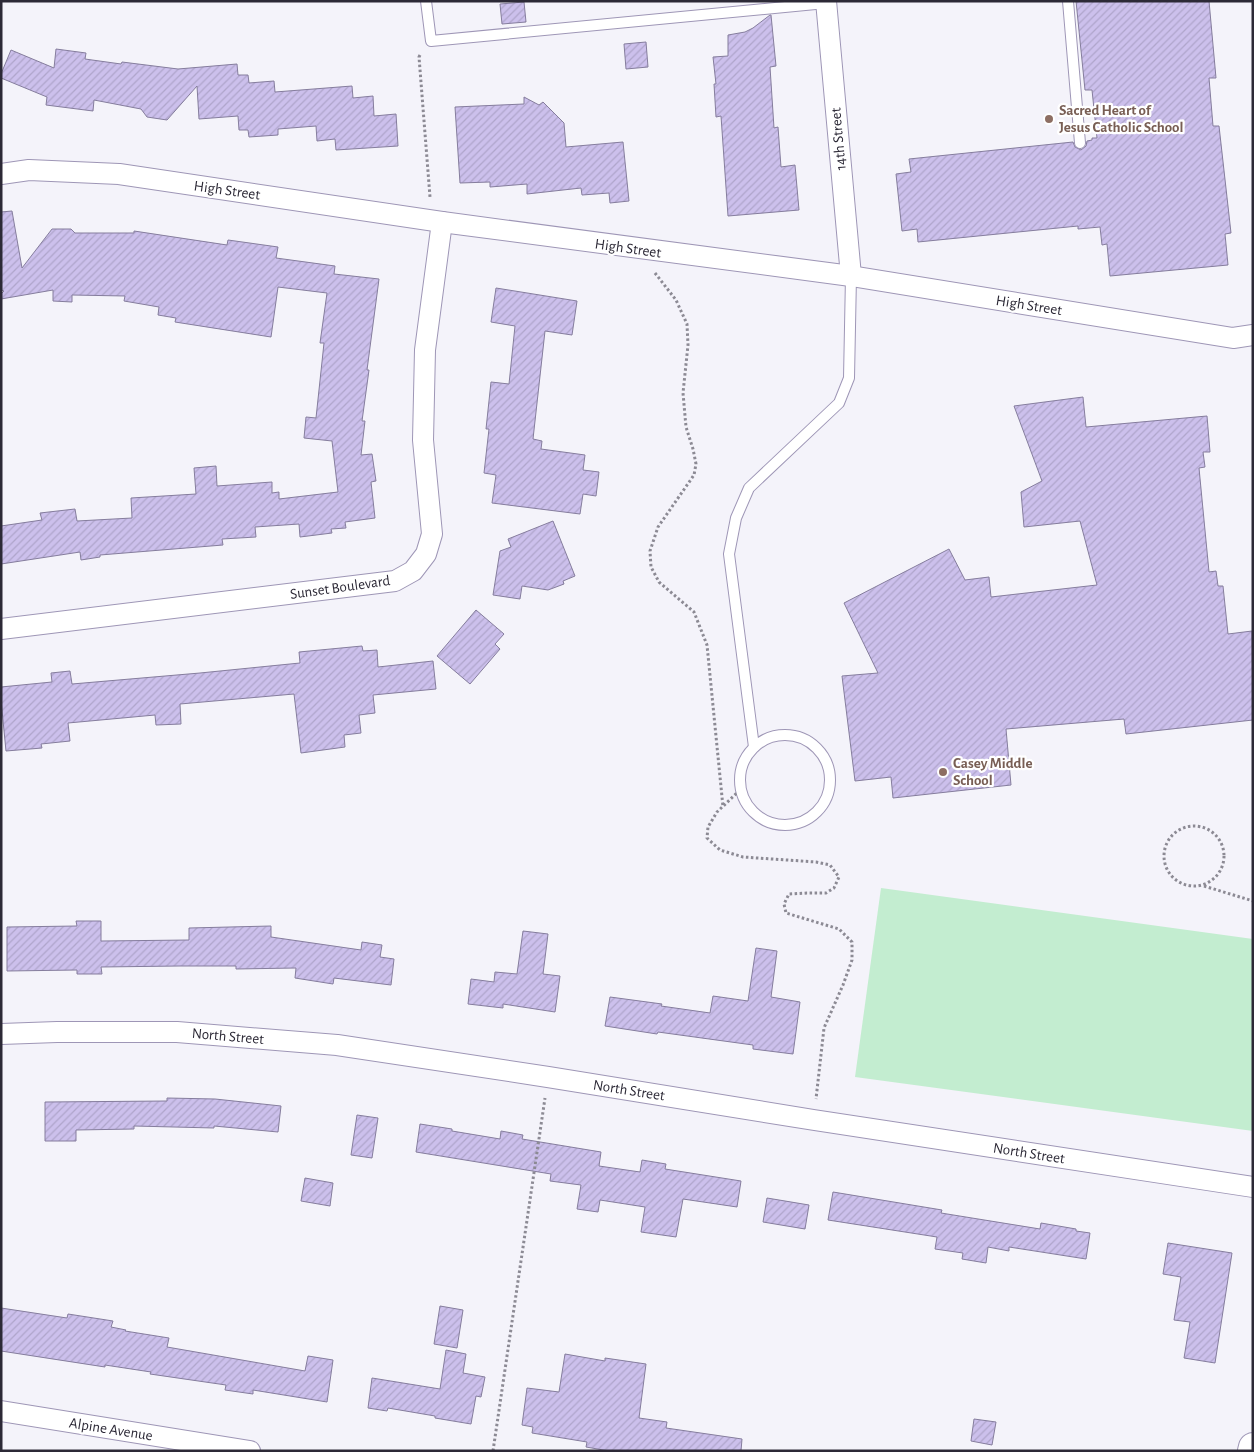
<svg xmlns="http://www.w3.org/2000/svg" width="1254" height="1452" font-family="'Alegreya Sans',sans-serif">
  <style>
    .pitch { fill: #c3edd0 }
    .building { fill: url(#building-hatch); stroke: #857d9d }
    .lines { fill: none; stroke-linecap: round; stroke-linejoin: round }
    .lane-casing { stroke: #9e96b6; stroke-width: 12 }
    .street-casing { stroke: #9e96b6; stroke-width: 22 }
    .secondary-casing { stroke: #9e96b6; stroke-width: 30 }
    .path { stroke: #8c8a94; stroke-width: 3; stroke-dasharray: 2.5 2.5; stroke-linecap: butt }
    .lane { stroke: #fff; stroke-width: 10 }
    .street { stroke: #fff; stroke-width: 20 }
    .secondary { stroke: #fff; stroke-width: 28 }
    .education-dot { fill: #8d6e63; stroke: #fff; stroke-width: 2 }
    .labels { text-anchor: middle; stroke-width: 4.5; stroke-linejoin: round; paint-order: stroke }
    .education-label { font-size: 15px; font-weight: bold; fill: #785e54; stroke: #fff; text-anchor: start }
    .street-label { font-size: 15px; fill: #2c2936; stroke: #fff }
  </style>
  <defs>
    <pattern id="building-hatch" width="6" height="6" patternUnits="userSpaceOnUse" patternTransform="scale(1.25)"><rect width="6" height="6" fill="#ccc0ec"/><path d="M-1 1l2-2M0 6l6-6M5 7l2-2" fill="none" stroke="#afa5cb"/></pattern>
  </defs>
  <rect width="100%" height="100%" fill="#f4f3fa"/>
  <polygon class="pitch" points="881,888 1253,939 1253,1131 855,1077"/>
  <g class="building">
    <polygon points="1076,1 1209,1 1216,78 1209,78 1213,126 1219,126 1231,233 1225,234 1228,265 1110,276 1107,244 1102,245 1100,227 1078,229 1078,226 918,242 917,229 902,231 896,174 911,172 909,159 1073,142 1075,147 1081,150 1086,146 1087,141 1092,140 1092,138 1097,138 1092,90 1085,90"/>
    <polygon points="524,2 526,22 502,24 500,4"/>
    <polygon points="770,15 771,15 776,66 770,67 774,128 778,127 781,167 795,165 799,210 728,216 721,116 716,117 714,84 716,84 713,57 728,56 728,35 745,32 753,28"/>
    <polygon points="646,42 648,67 626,69 624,44"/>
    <polygon points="56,49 86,53 85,59 121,64 122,62 178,69 237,64 238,75 248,75 249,83 274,81 275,92 352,86 353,98 373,96 374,116 396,114 398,146 336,150 335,139 317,141 316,126 278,129 278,135 249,137 248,130 239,130 238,116 199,119 197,86 167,120 147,117 141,109 94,100 93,111 46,105 47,97 1,78 1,74 11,50 54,68"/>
    <polygon points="524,97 539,105 543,102 564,123 566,147 623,142 629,201 610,203 609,193 582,195 581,188 527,194 527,184 490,187 490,182 460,183 455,107 524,104"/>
    <polygon points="12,211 22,268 52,229 71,229 75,233 134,233 134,231 227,245 228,240 278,247 276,258 335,266 334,274 379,279 367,370 369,370 362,421 365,421 361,455 372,454 376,481 371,482 375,518 345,522 346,528 331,529 332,533 300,537 299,524 255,527 256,537 222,539 223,545 100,555 100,557 81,560 80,552 1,564 1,526 42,520 40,513 75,509 77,521 132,518 131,498 196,494 194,468 216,466 217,486 272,482 272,493 279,492 279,499 338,492 332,441 304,438 306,417 316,418 324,343 320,343 327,293 278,287 271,337 175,322 176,318 158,315 159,307 124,301 125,296 72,295 72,302 53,301 53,290 1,299 1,294 4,291 1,290 1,212"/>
    <polygon points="496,288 577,301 572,335 545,331 533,439 542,441 541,449 585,455 583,470 599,472 596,496 583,494 580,514 492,503 496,475 484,473 489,429 486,429 491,382 509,384 515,326 491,322"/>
    <polygon points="1083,397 1086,427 1207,416 1210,452 1203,452 1205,467 1199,468 1209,572 1216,571 1218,586 1223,586 1228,634 1252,631 1253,720 1126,734 1124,719 1006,729 1011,785 893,798 891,777 855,781 842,676 878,673 844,603 949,549 965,580 989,577 991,597 1097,585 1080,521 1024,527 1021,492 1042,481 1014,406"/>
    <polygon points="553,521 575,576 563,581 564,584 548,590 522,586 520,599 493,595 500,551 511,547 508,539"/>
    <polygon points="476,610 504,634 495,644 500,649 470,684 437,656"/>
    <polygon points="362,646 363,651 377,650 378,667 433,661 436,689 373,695 375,713 359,715 361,733 344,735 345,747 301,753 294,694 180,704 181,724 156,725 155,715 68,723 70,741 41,744 42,748 6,751 1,700 1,687 52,682 51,673 70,671 72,684 200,673 300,663 299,652"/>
    <polygon points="76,921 101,921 101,941 189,940 189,928 271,926 271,937 361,950 362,942 382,945 380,957 394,959 391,985 334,978 333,984 295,978 296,968 236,969 236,966 179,966 101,967 102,974 77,974 77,970 7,971 7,927 77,926"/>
    <polygon points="523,931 548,934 543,974 560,976 555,1012 503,1004 503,1008 468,1004 471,979 494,982 495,972 517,974"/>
    <polygon points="756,948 777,951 771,997 800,1002 793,1054 753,1049 753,1045 658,1032 657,1034 605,1026 610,997 662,1004 661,1006 710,1013 713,996 748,1001"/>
    <polygon points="167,1098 215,1099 281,1106 278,1132 214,1126 214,1128 134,1126 134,1129 76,1130 76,1141 45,1141 45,1102 167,1101"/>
    <polygon points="357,1115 378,1118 372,1158 351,1155"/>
    <polygon points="420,1124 452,1129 452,1131 500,1139 501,1131 523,1135 522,1139 601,1152 599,1166 640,1172 642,1160 666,1164 665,1169 741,1181 737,1207 683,1199 676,1237 641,1232 645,1207 600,1200 598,1212 577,1209 581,1185 550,1181 551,1174 416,1152"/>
    <polygon points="305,1178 333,1183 330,1206 301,1201"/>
    <polygon points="833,1192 942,1210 941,1213 1040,1229 1041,1223 1076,1229 1076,1231 1090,1233 1086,1259 1009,1247 1009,1251 988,1247 986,1263 962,1259 963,1253 935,1249 937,1237 828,1220"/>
    <polygon points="767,1198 809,1205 805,1229 763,1222"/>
    <polygon points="1168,1243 1232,1253 1215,1363 1184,1358 1190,1322 1174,1320 1181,1277 1163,1274"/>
    <polygon points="440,1306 463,1310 457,1348 434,1344"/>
    <polygon points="1,1308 67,1318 68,1314 113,1321 111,1327 126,1330 125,1331 169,1338 167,1347 305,1371 308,1356 333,1360 327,1402 253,1390 253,1394 225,1390 226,1385 150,1374 151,1372 105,1365 105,1367 1,1351"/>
    <polygon points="446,1350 466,1354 463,1373 485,1377 481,1397 476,1396 471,1424 435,1418 435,1416 388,1408 387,1411 368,1408 372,1378 440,1389"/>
    <polygon points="565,1354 605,1361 605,1358 646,1364 639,1418 667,1422 666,1428 742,1439 741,1451 609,1451 586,1447 587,1442 532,1433 533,1427 522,1425 527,1388 559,1392"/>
    <polygon points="974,1419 996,1422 992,1445 971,1441"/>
  </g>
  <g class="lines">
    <g class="lane-casing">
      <g id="lane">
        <polyline points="426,1 431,41 826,3"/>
        <polyline points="1068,1 1080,143"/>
        <circle cx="785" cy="780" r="45"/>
        <polyline points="754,747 729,554 736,518 749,488 839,403 849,378 851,276"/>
      </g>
    </g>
    <g class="street-casing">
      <g id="street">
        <polyline points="826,1 851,276"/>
        <polyline points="1,174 29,170 119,174 442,222 851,276 1233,338 1253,335"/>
        <polyline points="1,629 395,581 413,571 426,554 432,534 423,440 425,350 442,222"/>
        <polyline points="1,1034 57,1032 177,1032 337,1045 548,1077 814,1120 1253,1187"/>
        <polyline points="1,1411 250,1451"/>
      </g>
    </g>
    <g class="secondary-casing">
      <polyline id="secondary" points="1252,1451 1253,1447"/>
    </g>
    <g class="path">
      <polyline points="420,55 419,57 430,197"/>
      <polyline points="655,273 676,300 687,324 688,345 683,393 686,427 693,449 696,464 694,475 658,527 650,551 651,567 659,582 694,612 707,645 723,807"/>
      <polyline points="740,790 717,812 708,827 707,838 720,850 743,857 816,862 830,865 839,877 834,888 826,893 807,893 789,894 784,904 786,913 839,929 852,942 852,960 843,985 824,1028 816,1099"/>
      <circle cx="1194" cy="856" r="30"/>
      <polyline points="1204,886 1253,901"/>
      <polyline points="493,1451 545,1098"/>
    </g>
    <use href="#lane" class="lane"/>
    <use href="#street" class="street"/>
    <use href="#secondary" class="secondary"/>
  </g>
  <g class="education-dot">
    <circle cx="1049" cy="119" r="5"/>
    <circle cx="943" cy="772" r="5"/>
  </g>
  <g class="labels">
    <g class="education-label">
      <text x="1059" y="115">Sacred Heart of<tspan x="1059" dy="17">Jesus Catholic School</tspan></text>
      <text x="953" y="768">Casey Middle<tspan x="953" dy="17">School</tspan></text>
    </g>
    <g class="street-label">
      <text transform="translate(838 139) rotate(-95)" y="5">14th Street</text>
      <text transform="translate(227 190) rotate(8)" y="5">High Street</text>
      <text transform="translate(628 248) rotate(8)" y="5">High Street</text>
      <text transform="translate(1029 305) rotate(9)" y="5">High Street</text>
      <text transform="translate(340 587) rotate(-8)" y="5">Sunset Boulevard</text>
      <text transform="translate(228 1036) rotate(5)" y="5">North Street</text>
      <text transform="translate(629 1090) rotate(9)" y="5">North Street</text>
      <text transform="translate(1029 1153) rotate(9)" y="5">North Street</text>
      <text transform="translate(111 1429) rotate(9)" y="5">Alpine Avenue</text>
    </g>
  </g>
  <rect width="1254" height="1452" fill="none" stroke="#2c2936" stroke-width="5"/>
</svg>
